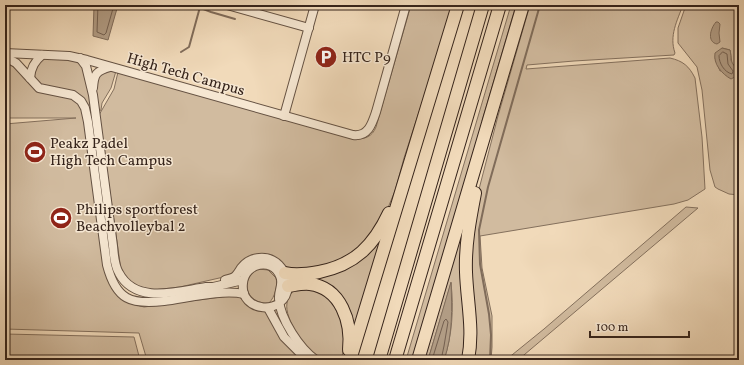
<svg xmlns="http://www.w3.org/2000/svg" width="744" height="365" font-family="Vollkorn,serif">
  <style>
    .green { fill: #d1bb9f; stroke: #84705d; fill-rule: evenodd }
    .water { fill: #b19c84; stroke: #806c5a }
    .lines { fill: none; stroke-linecap: round; stroke-linejoin: round }
    .shore { stroke: #746050; stroke-width: 1 }
    .stream { stroke: #806c5a; stroke-width: 2 }
    .minor-casing { stroke: #655243; stroke-width: 10 }
    .highway-casing { stroke: #36241b; stroke-width: 14 }
    .minor { stroke: #f6e7d2; stroke-width: 8 }
    .highway { stroke: #f1daba; stroke-width: 12 }
    .labels { text-anchor: middle; stroke-width: 3; stroke-linejoin: round; paint-order: stroke }
    .poi-label { font-size: 15px; fill: #36241b; stroke: #f6e7d2; text-anchor: start }
    .street-label { font-size: 15px; fill: #36241b; stroke: #f6e7d2 }
  </style>
  <rect width="100%" height="100%" fill="#f1daba"/>
  <filter id="stains"><feTurbulence type="fractalNoise" baseFrequency=".005" numOctaves="4"/><feColorMatrix values="0 0 0 0 .2 0 0 0 0 .09 0 0 0 0 .02 0 0 0 .5 -.17"/></filter>
  <radialGradient id="worn" r=".72"><stop offset=".6" stop-color="#630" stop-opacity="0"/><stop offset="1" stop-color="#630" stop-opacity=".3"/></radialGradient>
  <g class="green">
    <path d="M411,5H454L404,158L395,191L387,210L367,245L337,266L288,270L278,259L237,271L228,276L180,287L153,290L137,286L129,281L121,270L99,115L114,89L118,72L355,139C365,139 372,137 376,127Z"/>
    <polygon points="511,5 516,5 482,121 485,122 415,360 406,360"/>
    <path d="M530,5H683C677,21 669,36 675,53L674,55L574,61L527,65L526,69L670,58C683,61 689,66 695,78L702,137L705,189L688,200L674,204L480,236L482,268L492,316V347L491,360H471L468,269L478,193L498,116Z"/>
    <path d="M686,5H739V195L729,194L718,189L715,187L710,170L702,90L697,67L678,43V28ZM722,48L730,50L732,63L737,68L720,71L715,58Z"/>
    <path d="M45,58C53,59 73,58 79,62C88,69 90,101 91,113H88L83,100L37,83L33,72L41,60Z"/>
    <polygon points="5,61 21,72 27,81 35,89 64,95 75,101 82,108 105,268 133,304 144,307 237,295 251,307 264,311 269,316 281,338 301,360 147,360 139,333 5,329 5,124 76,118 5,118"/>
    <polygon points="111,70 116,71 111,88 102,103 101,110 99,111 95,84 99,75"/>
    <polygon points="686,207 698,208 518,360 507,360 507,359 544,329"/>
    <path d="M465,217L466,360H444C452,336 454,309 451,283L428,360H422Z"/>
    <polygon points="384,230 350,360 347,310 301,280 328,273"/>
    <path d="M258,269L268,270L276,278C278,285 275,297 269,303C247,305 238,280 258,269Z"/>
    <path d="M304,287L324,292L342,313L345,344L341,360C334,360 326,361 320,358C306,351 284,319 287,303C288,294 295,289 304,287Z"/>
    <polygon points="5,334 134,337 140,360 5,360"/>
  </g>
  <g class="water">
    <polygon points="91,5 118,5 108,40 93,36 94,6"/>
    <path d="M716,22H718L720,24L719,33L720,42L717,44C707,42 710,29 716,22Z"/>
    <path d="M722,48L730,50C731,54 731,57 731,60C733,67 744,73 731,79C722,74 713,64 715,53Z"/>
    <path d="M451,282C452,309 453,334 444,360H428Z"/>
  </g>
  <g class="lines">
    <g class="shore">
      <polyline points="98,5 97,32 104,35 106,33 114,5"/>
      <path d="M723,52L727,54L728,64L733,71L732,74C724,72 719,63 719,56Z"/>
      <polyline points="432,360 444,321 446,319 448,322 444,346 441,360"/>
    </g>
    <g class="stream">
      <polyline points="193,5 211,12 235,19"/>
      <polyline points="181,52 189,47 200,7"/>
      <polyline points="490,360 491,335 489,314 480,264 479,230 488,187 540,5"/>
    </g>
    <g class="minor-casing">
      <g id="minor">
        <polyline points="227,5 309,28"/>
        <path d="M5,53L69,56L87,60L353,135C368,137 372,124 376,112L406,5"/>
        <path d="M5,57L16,63L39,88L73,95L81,101L85,108L88,122L107,265C116,300 131,305 164,301C187,298 223,289 244,294"/>
        <path d="M80,58L86,66L93,95L113,246C114,255 114,265 119,273C136,305 178,291 206,287H213L243,280"/>
        <path d="M30,78C31,67 35,61 42,55"/>
        <path d="M93,88C94,74 96,71 110,67"/>
        <polyline points="284,116 315,5"/>
        <path d="M225,280C228,279 231,279 234,277C237,275 239,271 241,268C250,256 268,254 279,265C284,270 288,278 288,286C286,317 239,313 243,283C245,263 272,257 280,276C284,284 278,291 279,299C280,319 300,349 316,360"/>
        <polyline points="268,308 284,337 305,358"/>
      </g>
    </g>
    <g class="highway-casing">
      <g id="highway">
        <path d="M285,273C296,276 308,274 319,272C355,265 374,245 389,213"/>
        <path d="M288,286C295,285 303,283 310,284C341,288 352,322 349,350"/>
        <polyline points="350,360 458,5"/>
        <polyline points="379,360 483,5"/>
        <polyline points="395,360 500,5"/>
        <polyline points="418,360 523,5"/>
        <path d="M468,360C474,330 467,302 466,272C465,245 470,219 475,193"/>
      </g>
    </g>
    <use href="#minor" class="minor"/>
    <use href="#highway" class="highway"/>
  </g>
  <defs>
    <g id="parking-disc" transform="scale(1.15)"><circle r="9.5" fill="#8f2418" stroke="#f6e7d2"/><path d="M-3.5-5.5H1a3.5 3.5 0 0 1 0 7H-1V5.5H-3.5ZM-1-3.4V-.6H.8a1.4 1.4 0 0 0 0-2.8Z" fill="#fff"/></g>
    <g id="stadium-disc" transform="scale(1.15)"><circle r="9.5" fill="#8f2418" stroke="#f6e7d2"/><path d="M0-5a6.5 5 0 1 0 0 10a6.5 5 0 1 0 0-10ZM-3.5-1.8h7v3.6h-7Z" fill="#fff"/></g>
  </defs>
  <g fill-rule="evenodd">
    <use href="#parking-disc" x="326" y="57"/>
    <use href="#stadium-disc" x="35" y="152"/>
    <use href="#stadium-disc" x="61" y="218"/>
  </g>
  <g class="labels">
    <g class="poi-label">
      <text x="342" y="62">HTC P9</text>
      <text x="50" y="148">Peakz Padel<tspan x="50" dy="17">High Tech Campus</tspan></text>
      <text x="76" y="214">Philips sportforest<tspan x="76" dy="17">Beachvolleybal 2</tspan></text>
    </g>
    <g class="street-label">
      <text transform="translate(186 74) rotate(16)" y="5">High Tech Campus</text>
    </g>
  </g>
  <rect width="744" height="365" fill="none" stroke="#f1daba" stroke-width="20"/>
  <rect x="6" y="6" width="732" height="353" fill="none" stroke="#36241b" stroke-width="2"/>
  <rect x="10" y="10" width="724" height="345" fill="none" stroke="#36241b"/>
  <path d="M590 331v6h99v-6" fill="none" stroke="#36241b" stroke-width="2"/>
  <text x="596" y="331" font-size="12" fill="#36241b" stroke="#f6e7d2" stroke-width="3" paint-order="stroke">100 m</text>
  <rect width="100%" height="100%" filter="url(#stains)"/>
  <rect width="100%" height="100%" fill="url(#worn)"/>
</svg>
